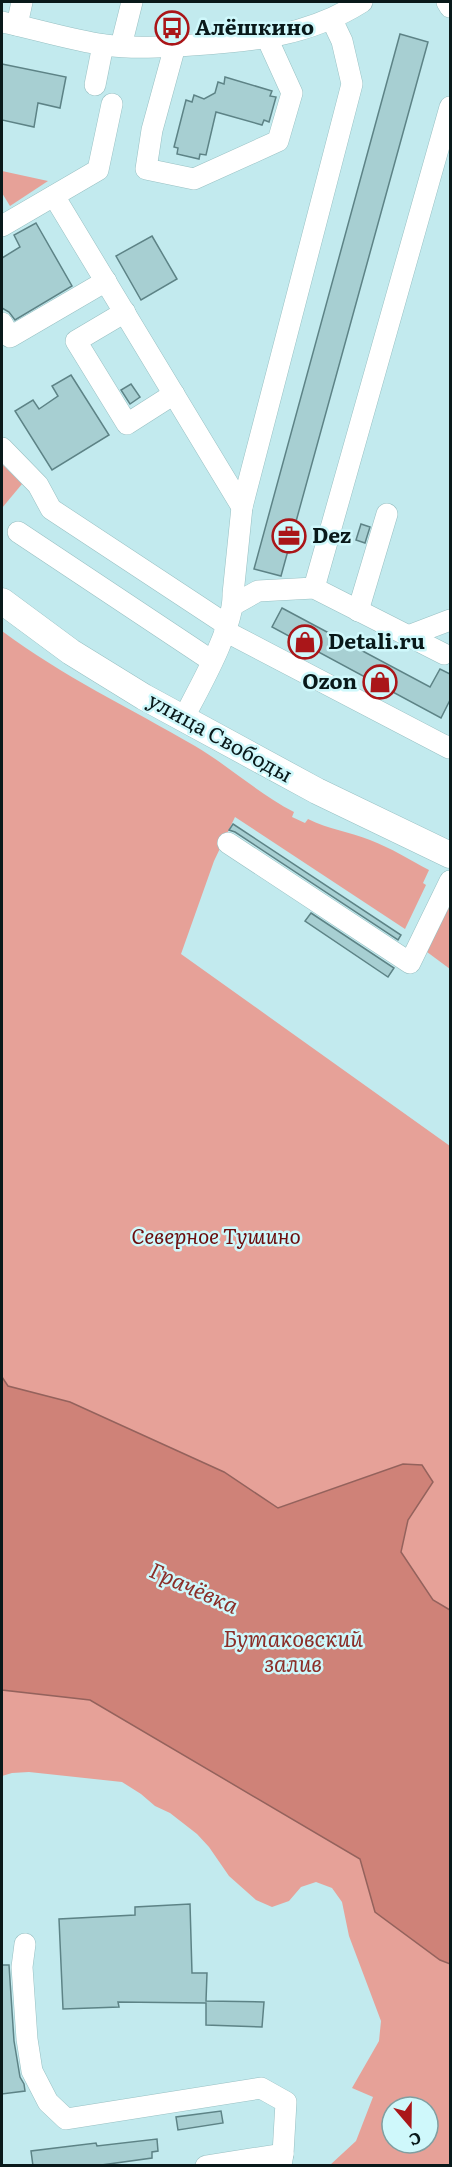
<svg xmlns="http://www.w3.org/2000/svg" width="452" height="2167" font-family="Literata,serif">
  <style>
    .green { fill: #e6a198; fill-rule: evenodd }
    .water { fill: #cf8278; stroke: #94625c; stroke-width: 1.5 }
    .building { fill: #a7cfd2; stroke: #5d8386; stroke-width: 1.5 }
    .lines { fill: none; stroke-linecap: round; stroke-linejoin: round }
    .minor-casing { stroke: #98c0c3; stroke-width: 22 }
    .major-casing { stroke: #98c0c3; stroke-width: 27 }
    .minor { stroke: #fff; stroke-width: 21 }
    .major { stroke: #fff; stroke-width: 26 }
    .labels { text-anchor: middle; stroke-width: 5; stroke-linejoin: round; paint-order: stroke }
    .poi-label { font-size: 21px; font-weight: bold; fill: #09191a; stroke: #cff8fb; text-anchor: start }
    .street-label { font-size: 21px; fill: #09191a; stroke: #cff8fb }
    .park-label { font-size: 21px; font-style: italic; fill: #6b0c0c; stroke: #cff8fb }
    .water-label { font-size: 22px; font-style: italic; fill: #8b2e28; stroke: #cff8fb }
  </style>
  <rect width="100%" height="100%" fill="#c2eaee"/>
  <g class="green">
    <polygon points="2,171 48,181 10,206 2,193"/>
    <polygon points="2,464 22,484 2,508"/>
    <path d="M2,631C62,676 130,708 195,746C229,766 259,794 294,812L292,817L305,823L308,819C328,829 350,832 370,840C391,848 410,860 429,870L423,883L426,885L405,929L235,817L214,861L181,954L450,1146V1610L433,1600L401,1552L408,1520L433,1482L403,1464L278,1508L224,1472L70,1402L8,1386L2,1377Z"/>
    <polygon points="450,897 450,969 423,949"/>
    <path d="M2,1690L90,1700L360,1859L375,1912L440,1960L450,1964V2165H330L356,2141L373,2097L352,2088L379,2041L381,2021L349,1936L342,1902L332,1888L316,1882L301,1887L289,1901L272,1907L256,1900L229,1876L209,1847L197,1834L170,1813L155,1806L141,1794L122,1782L29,1772L12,1773L2,1776ZM392,2107H428V2143H392Z"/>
  </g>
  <polygon class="water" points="2,1377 8,1386 70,1402 224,1472 278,1508 403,1464 422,1465 433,1482 408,1520 401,1552 433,1600 450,1610 450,1964 440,1960 375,1912 360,1859 90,1700 2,1690"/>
  <g class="building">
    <polygon points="400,34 428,42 281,576 254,569"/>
    <polygon points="2,64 66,77 60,108 38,103 34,127 2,120"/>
    <polygon points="225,77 272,91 270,96 276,97 269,122 264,120 262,125 216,112 206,155 200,154 199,159 177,154 178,148 174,147 186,100 192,102 194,95 204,99 215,93 218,82 224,84"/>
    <polygon points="36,223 72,286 15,320 9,312 2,308 2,258 20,247 14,235"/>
    <polygon points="152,236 177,279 141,300 116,256"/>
    <polygon points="71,375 109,435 52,470 15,411 33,400 39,409 58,396 52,386"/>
    <polygon points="131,384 140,397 130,404 121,390"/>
    <polygon points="361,524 370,527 365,543 356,540"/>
    <polygon points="282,608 430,687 440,669 450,674 450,700 441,718 272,627"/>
    <polygon points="233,824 401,935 398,940 235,832 229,830"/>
    <polygon points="311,913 394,968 388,977 305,921"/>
    <polygon points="190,1904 192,1973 207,1973 206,2001 264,2002 262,2027 206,2025 206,2003 118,2002 119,2007 63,2009 59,1919 135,1915 135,1907"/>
    <polygon points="2,1965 9,1965 14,2041 20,2077 24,2084 25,2091 2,2094"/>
    <polygon points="221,2111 223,2123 178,2130 176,2117"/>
    <polygon points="157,2139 158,2151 152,2152 152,2158 94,2166 33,2166 31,2151 96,2143 97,2146"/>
  </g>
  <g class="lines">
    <g class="minor-casing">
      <g id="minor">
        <polyline points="447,2 450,7"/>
        <path d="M2,22C36,29 70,40 105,45C133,49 163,47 192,45C254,41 308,36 362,2"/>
        <polyline points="17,25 22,2"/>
        <polyline points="121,46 132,2"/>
        <polyline points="175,46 152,130 146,169 194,179 278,141 292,93 267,38"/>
        <polyline points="95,85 103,45"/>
        <polyline points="54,196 242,507"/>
        <polyline points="2,226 98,170 112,104"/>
        <polyline points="125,312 76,341 127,424 174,394"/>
        <polyline points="2,323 10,337 106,281"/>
        <polyline points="2,448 38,485 51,509 227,625"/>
        <polyline points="18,532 212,661"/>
        <polyline points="314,588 450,107"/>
        <polyline points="233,605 258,591 314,588 444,654"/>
        <polyline points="358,611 387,514"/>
        <polyline points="225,631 449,748 450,746"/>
        <polyline points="408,636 450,620"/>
        <path d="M183,719C199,688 234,628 233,594L242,507L352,84L342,41L332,20"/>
        <polyline points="228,843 410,963 450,881"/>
        <polyline points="25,1944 22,1967 27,2039 32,2071 48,2102 66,2119 261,2088 286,2102 283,2154"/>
        <polyline points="206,2166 283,2154 281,2165"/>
      </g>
    </g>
    <g class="major-casing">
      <polyline id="major" points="2,601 71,652 144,697 317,791 450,855"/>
    </g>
    <use href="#minor" class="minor"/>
    <use href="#major" class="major"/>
  </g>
  <defs>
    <g id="bus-ring" transform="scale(1.725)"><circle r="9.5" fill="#cff8fb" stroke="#aa1619" stroke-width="1.5"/><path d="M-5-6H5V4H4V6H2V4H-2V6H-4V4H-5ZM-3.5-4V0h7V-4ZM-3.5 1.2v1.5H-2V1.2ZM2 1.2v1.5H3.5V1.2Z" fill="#aa1619"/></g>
    <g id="office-ring" transform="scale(1.725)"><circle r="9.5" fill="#cff8fb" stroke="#aa1619" stroke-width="1.5"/><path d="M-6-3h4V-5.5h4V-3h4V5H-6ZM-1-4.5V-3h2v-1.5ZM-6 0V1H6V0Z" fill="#aa1619"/></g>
    <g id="shop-ring" transform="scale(1.725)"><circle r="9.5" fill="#cff8fb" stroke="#aa1619" stroke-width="1.5"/><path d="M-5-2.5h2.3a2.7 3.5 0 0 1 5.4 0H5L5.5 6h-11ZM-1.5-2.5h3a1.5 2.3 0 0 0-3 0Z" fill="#aa1619"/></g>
  </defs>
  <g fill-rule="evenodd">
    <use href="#bus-ring" x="172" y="28"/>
    <use href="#office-ring" x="289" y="536"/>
    <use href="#shop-ring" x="305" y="642"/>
    <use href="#shop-ring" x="380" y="682"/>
  </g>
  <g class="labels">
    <g class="poi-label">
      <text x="195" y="35">Алёшкино</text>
      <text x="312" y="543">Dez</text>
      <text x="328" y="649">Detali.ru</text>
      <text x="357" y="689" text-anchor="end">Ozon</text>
    </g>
    <g class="street-label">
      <text transform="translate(220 738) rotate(29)" y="7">улица Свободы</text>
    </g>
    <g class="park-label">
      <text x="216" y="1244">Северное Тушино</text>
    </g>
    <g class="water-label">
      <text transform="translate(194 1588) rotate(24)" y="8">Грачёвка</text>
      <text x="293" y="1647">Бутаковский<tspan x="293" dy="25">залив</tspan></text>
    </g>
  </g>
  <rect width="452" height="2167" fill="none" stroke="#09191a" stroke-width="6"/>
  <g transform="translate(410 2125) rotate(160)"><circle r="28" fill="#cff8fb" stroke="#809fa1" stroke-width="1.5"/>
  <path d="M0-4.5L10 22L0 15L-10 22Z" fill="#aa1619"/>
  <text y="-9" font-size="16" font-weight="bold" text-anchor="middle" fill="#09191a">С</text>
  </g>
</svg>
